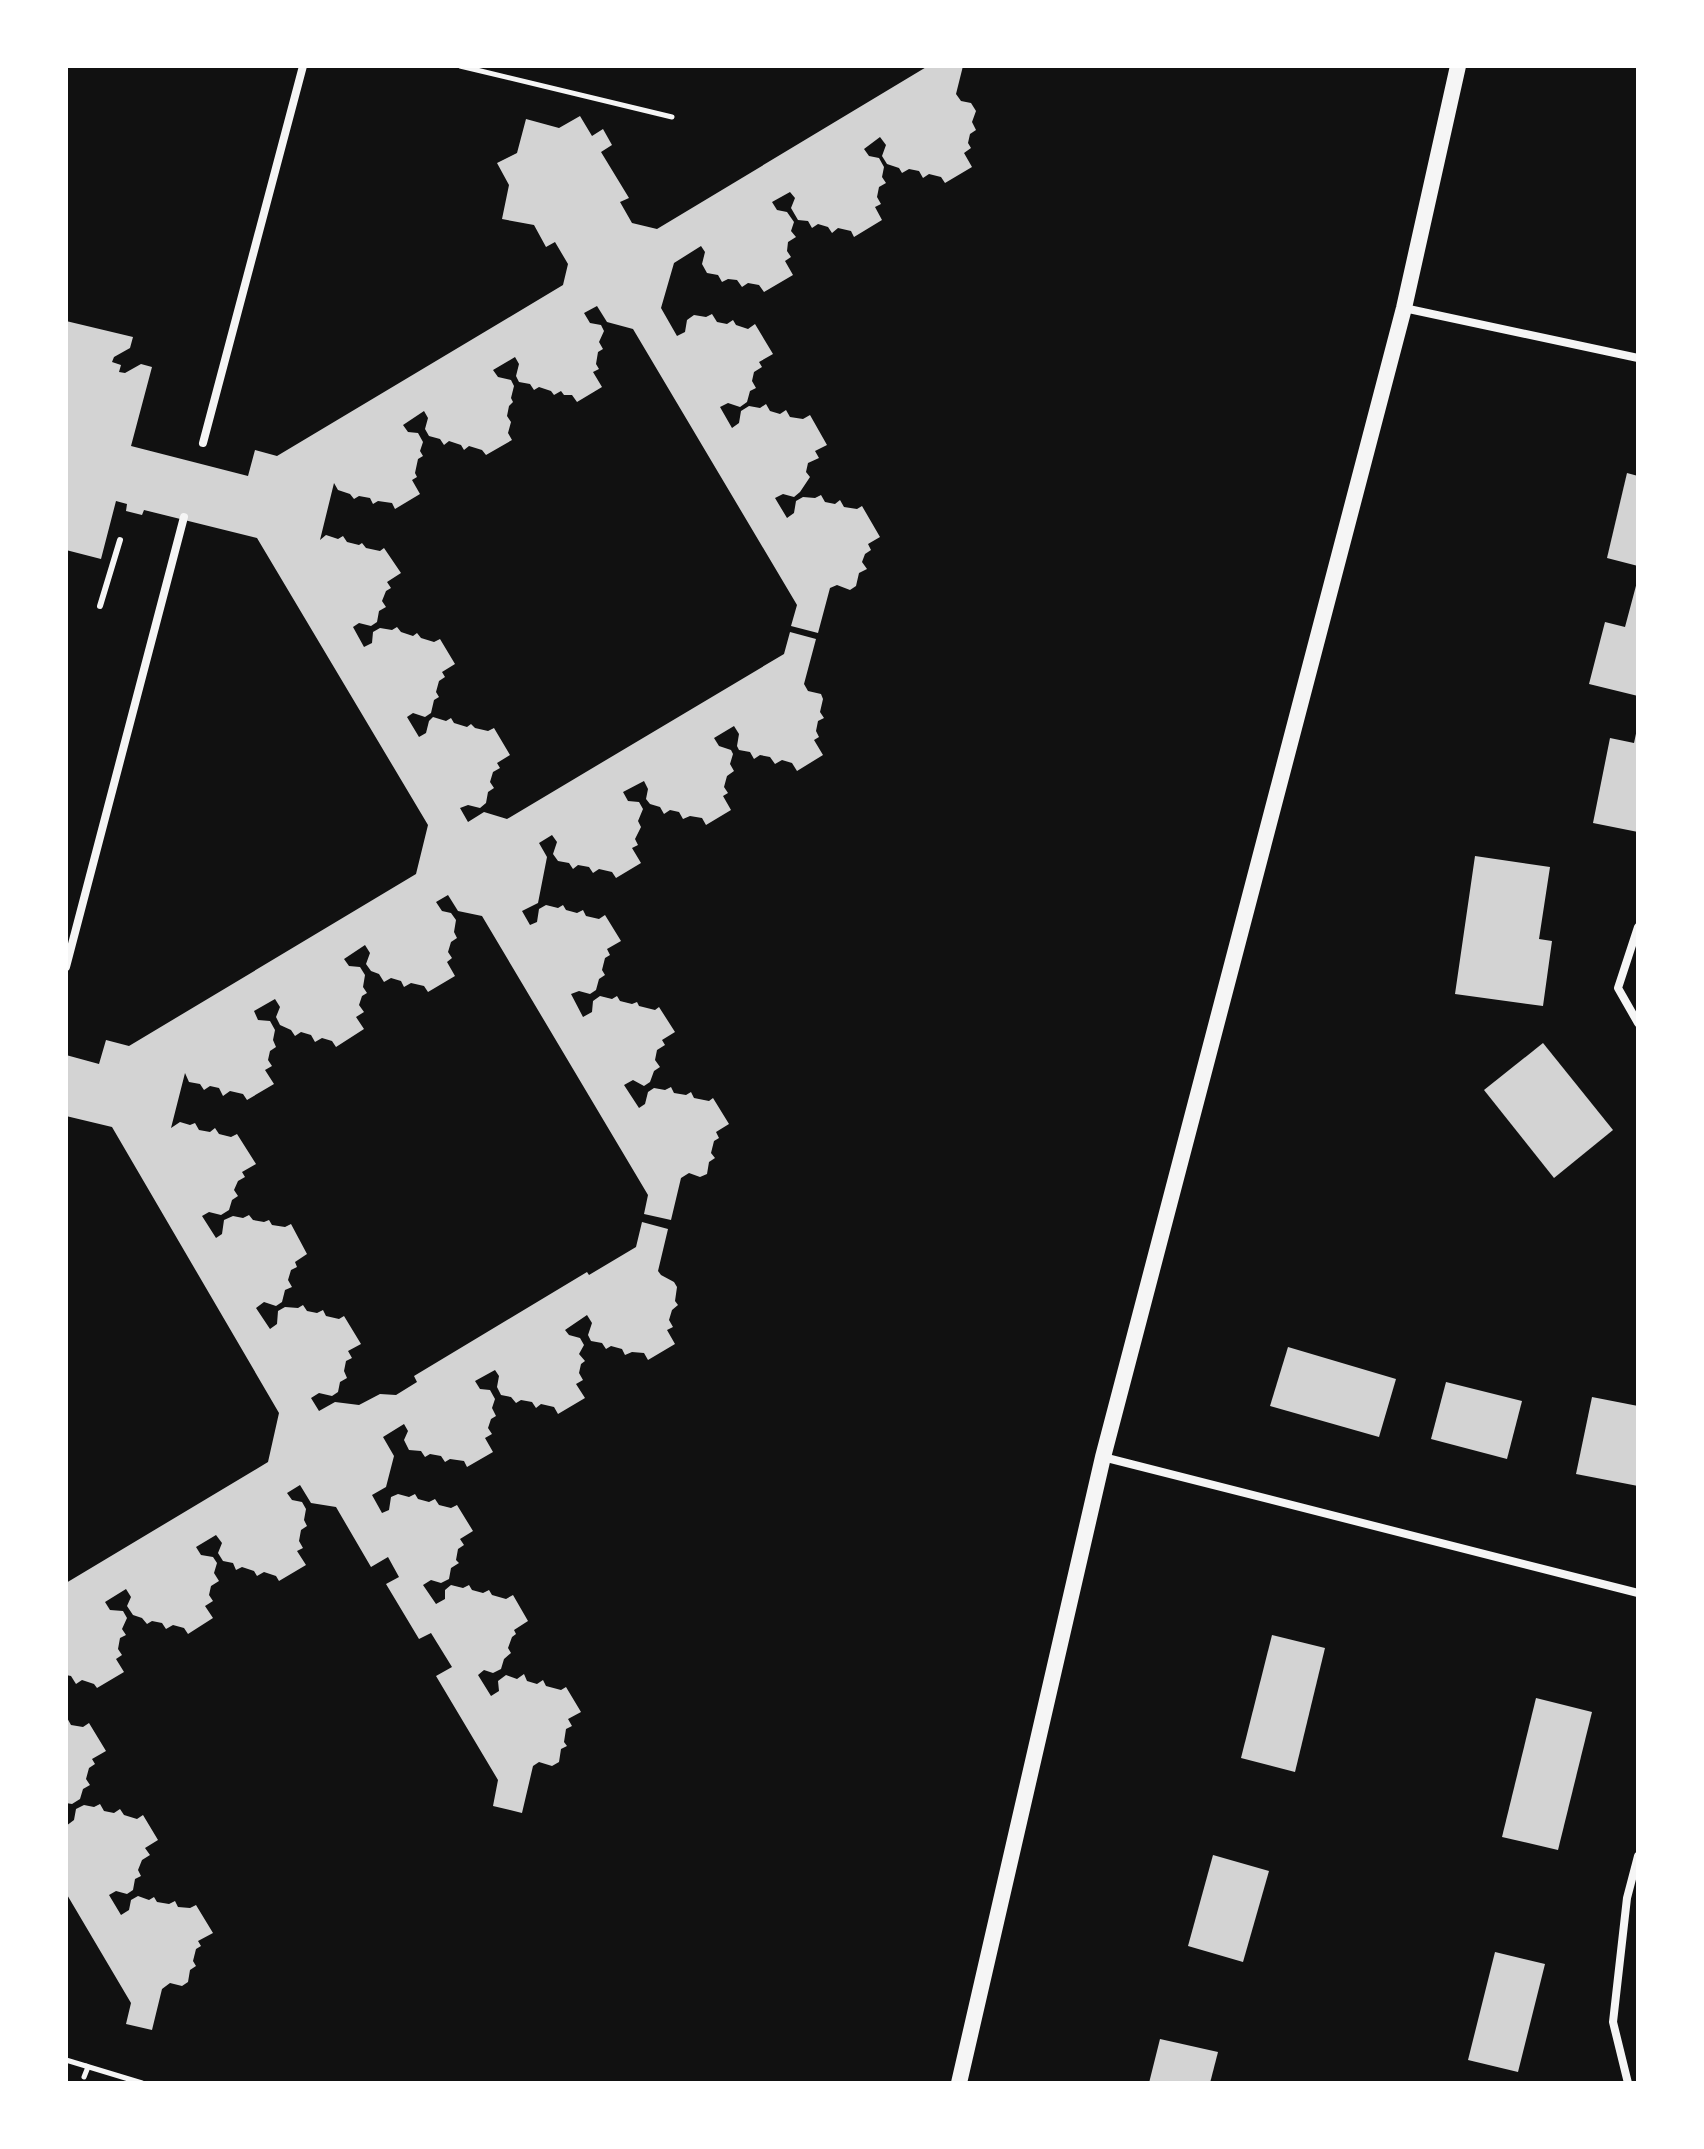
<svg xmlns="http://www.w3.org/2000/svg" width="1704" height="2149" font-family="'Golos Text',sans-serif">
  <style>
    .building { fill: #d3d3d3 }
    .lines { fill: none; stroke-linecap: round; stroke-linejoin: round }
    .path { stroke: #f5f5f5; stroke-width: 5 }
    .service { stroke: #f5f5f5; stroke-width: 6 }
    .minor { stroke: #f5f5f5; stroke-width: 8 }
    .secondary { stroke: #f5f5f5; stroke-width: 16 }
  </style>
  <rect width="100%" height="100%" fill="#111"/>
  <g class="building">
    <polygon points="928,66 963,66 956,94 961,101 971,103 976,111 972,122 976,130 970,134 968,143 971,148 964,153 972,167 945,183 941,177 929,174 923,178 919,171 909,169 902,173 899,168 887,164 882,156 886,145 880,137 864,149 869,156 879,158 884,167 882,177 886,183 879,187 877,197 881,204 875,207 882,220 854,237 851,231 838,228 832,233 828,227 818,224 812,228 808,221 798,220 791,208 795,198 790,192 772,202 777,210 787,212 794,222 791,231 796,237 788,242 787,251 791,257 785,261 793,275 764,292 759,285 748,283 742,287 737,280 728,279 722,282 718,275 707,273 702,264 705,252 701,246 674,263 661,308 677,336 685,332 687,320 694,315 706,317 712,314 717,322 727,324 733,320 736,325 748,329 755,324 773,354 759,362 762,367 754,372 752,381 756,388 750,391 747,402 740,407 728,403 720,407 732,428 739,423 741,411 749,406 760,408 766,404 770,411 780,414 786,410 790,417 803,419 810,415 827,445 815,451 819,458 808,463 806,472 810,477 800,492 794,497 783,494 775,498 787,518 794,513 796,501 803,497 815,498 821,495 825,502 835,504 840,500 844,507 857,509 862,506 880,537 868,544 871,550 865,554 862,562 867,569 859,573 856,586 850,590 837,585 830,588 818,633 791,626 797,605 633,329 607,322 597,306 584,313 590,323 601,325 604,331 599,342 603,349 598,352 596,364 599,369 593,372 602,387 577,402 572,395 564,395 561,391 554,395 551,391 539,387 534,390 530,384 519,382 516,376 519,364 515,357 493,370 498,377 511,380 514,386 511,398 513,402 509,406 507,416 511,422 508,433 512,440 486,455 482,450 469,446 464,450 461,445 449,441 444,445 440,439 429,436 425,429 428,418 424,411 403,425 408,432 418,433 423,442 420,451 423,456 418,459 415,473 417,477 412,480 420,494 395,509 392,503 378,501 373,504 370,498 359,496 354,499 350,494 338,490 334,483 320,540 326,535 338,539 343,536 347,542 359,545 362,543 366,548 380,551 384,548 401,573 387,582 391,588 386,591 382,601 386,607 379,611 377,622 371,626 359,623 353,627 364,647 372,643 373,632 380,628 392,630 397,627 401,632 413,636 417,633 421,638 434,642 440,639 455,664 442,672 445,677 439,681 436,692 439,697 434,700 431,713 425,717 413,713 407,717 419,737 426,733 429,721 433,717 446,721 451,718 454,723 467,727 471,724 475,728 488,731 494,728 510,755 497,763 500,768 493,772 490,782 494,788 488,792 486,803 480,808 468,805 460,808 468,822 484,812 507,819 784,654 790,632 816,639 804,684 808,691 821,694 823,699 820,712 824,718 818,721 816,731 819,737 814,740 823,755 797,771 792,763 782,760 775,764 770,757 760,755 754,759 750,752 739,750 737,746 739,734 734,726 714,738 719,746 731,750 733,754 730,764 734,771 727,776 724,787 728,793 723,796 731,810 706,825 702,818 690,816 683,819 679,812 670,810 664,814 660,807 650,804 646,799 648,789 644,781 623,792 628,801 639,802 643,809 638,821 641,827 635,839 638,845 632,848 641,863 616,878 612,872 599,869 593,873 589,867 578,865 573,869 569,863 558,861 553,854 557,842 552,835 539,843 547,857 538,903 522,911 530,925 537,922 539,909 546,905 558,908 563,905 566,910 577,913 583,910 586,916 599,919 605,915 621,941 607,949 610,955 605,958 602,970 605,975 599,979 596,990 590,994 579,991 571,994 583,1017 592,1012 593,1001 600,996 612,999 617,996 620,1001 632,1004 637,1002 639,1006 655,1010 659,1007 675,1032 662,1040 665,1045 657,1050 655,1060 660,1067 654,1071 650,1082 644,1086 633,1080 624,1085 639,1108 645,1104 648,1092 654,1088 665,1090 671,1087 674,1093 686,1095 691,1092 694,1098 709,1101 713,1098 729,1124 716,1132 719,1138 714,1141 711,1153 715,1158 709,1162 707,1174 700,1177 689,1173 681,1178 671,1220 644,1214 648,1195 482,916 458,911 448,895 436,902 442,911 451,913 456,920 454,932 457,938 451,942 448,952 452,958 447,962 455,976 428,992 424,986 411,983 404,987 401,981 391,978 384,982 379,974 371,971 366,964 370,953 365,945 344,959 349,966 360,967 365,975 363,987 367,993 362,996 359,1005 364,1012 356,1017 364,1029 336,1047 332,1041 322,1038 315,1042 311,1035 301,1032 295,1036 291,1030 280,1025 276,1017 280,1007 275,999 254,1011 258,1020 270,1021 275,1030 273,1040 276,1047 270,1051 268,1060 272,1066 265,1070 274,1084 247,1100 243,1094 230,1091 223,1096 219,1088 210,1086 204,1090 200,1084 189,1082 185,1073 171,1128 180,1122 190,1125 195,1123 199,1130 210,1132 215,1128 219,1134 231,1137 237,1134 256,1164 242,1172 245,1177 238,1181 234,1190 238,1196 232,1200 229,1210 221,1215 209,1212 202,1216 216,1238 222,1234 224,1220 233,1216 243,1218 249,1215 253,1220 264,1222 269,1220 272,1225 285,1227 291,1224 307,1254 295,1262 297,1267 291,1270 288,1280 292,1287 285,1290 282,1302 276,1306 264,1302 256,1308 270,1329 277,1324 278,1311 285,1307 298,1308 303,1305 307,1311 317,1313 323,1310 326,1316 339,1319 344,1316 361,1344 348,1351 352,1358 346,1361 344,1371 347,1378 340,1382 338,1392 332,1396 319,1393 311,1398 319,1411 335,1402 359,1405 380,1394 396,1395 417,1382 414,1376 587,1272 589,1275 636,1247 642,1222 668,1229 658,1271 661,1275 674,1282 677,1287 675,1301 678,1305 672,1310 669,1320 673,1327 667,1330 675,1344 648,1360 644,1353 632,1352 625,1355 622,1349 611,1346 606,1349 602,1343 591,1341 588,1335 592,1323 587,1315 565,1330 569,1335 580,1338 584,1345 579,1354 585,1361 581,1364 579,1373 583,1380 576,1384 585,1398 558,1414 554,1407 541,1404 536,1408 532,1402 521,1400 516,1403 511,1397 501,1395 497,1387 499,1376 495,1370 475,1381 480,1389 490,1390 495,1399 492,1408 496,1416 491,1419 488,1428 492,1434 485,1438 493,1452 467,1467 464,1461 450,1459 445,1462 441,1456 430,1454 425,1457 421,1451 409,1450 404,1440 408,1431 404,1424 383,1437 394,1456 386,1487 372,1495 382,1513 389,1510 391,1497 398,1494 409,1497 415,1494 418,1499 429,1502 435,1499 439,1505 451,1508 457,1505 473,1531 460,1539 464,1545 458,1549 456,1560 459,1563 451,1568 449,1579 441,1583 431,1580 423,1585 436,1604 445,1599 445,1590 451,1585 463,1588 469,1585 472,1590 483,1593 489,1590 492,1595 506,1599 513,1595 528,1621 514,1630 516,1634 512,1637 508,1648 511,1653 504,1659 501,1669 493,1673 484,1670 478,1675 491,1696 499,1691 498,1681 506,1675 517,1679 524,1674 527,1681 537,1684 543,1680 546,1686 561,1690 566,1687 581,1712 568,1719 572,1726 566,1729 564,1742 567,1746 561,1749 559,1762 552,1766 539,1762 533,1766 522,1813 493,1806 498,1780 436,1676 452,1667 431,1633 419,1639 386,1584 399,1577 388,1557 371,1567 336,1507 311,1503 300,1485 287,1493 292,1500 302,1502 306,1509 304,1520 307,1526 301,1530 299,1541 303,1548 297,1551 306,1565 279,1581 276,1576 264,1572 257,1576 254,1571 242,1567 236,1570 233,1563 223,1561 218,1553 222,1543 216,1535 196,1547 201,1555 213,1557 217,1563 214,1573 219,1581 211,1586 209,1595 213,1601 205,1606 213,1618 188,1634 184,1628 173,1625 166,1629 162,1623 152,1621 147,1624 142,1618 133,1615 127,1606 131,1597 126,1589 105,1602 110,1610 123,1611 127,1618 122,1629 126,1635 120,1638 118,1649 122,1655 116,1659 124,1672 97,1688 94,1684 82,1680 76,1684 71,1676 66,1675 66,1583 268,1462 279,1413 112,1127 66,1116 66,1055 99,1064 106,1040 129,1046 416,874 428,825 257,538 144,510 142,515 126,511 127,504 116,501 101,559 66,550 66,321 133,337 130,348 114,357 112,362 121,365 119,372 125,373 141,364 152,367 131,446 248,476 255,450 277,456 563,285 568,264 555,242 546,247 534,225 502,219 509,185 497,163 517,153 526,119 559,128 580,116 592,136 603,129 612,145 601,152 629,198 620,202 632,223 657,229"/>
    <polygon points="1627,473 1638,476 1638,566 1607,558"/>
    <polygon points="1637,582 1638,582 1638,696 1589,684 1605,622 1625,627"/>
    <polygon points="1637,729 1638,832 1593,823 1610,738 1634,743"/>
    <polygon points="1475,856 1550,867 1539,939 1552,941 1543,1006 1455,994"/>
    <polygon points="1543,1043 1613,1130 1554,1178 1484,1090"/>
    <polygon points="1288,1347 1396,1379 1379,1437 1270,1406"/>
    <polygon points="1446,1382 1522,1401 1507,1459 1431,1439"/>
    <polygon points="1592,1397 1638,1406 1638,1486 1576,1474"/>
    <polygon points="1272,1635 1325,1648 1295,1772 1241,1758"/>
    <polygon points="1536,1698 1592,1712 1558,1850 1502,1837"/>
    <polygon points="66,1716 71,1725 83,1727 89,1723 106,1751 92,1759 95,1764 89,1768 86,1779 90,1785 83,1789 80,1799 72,1804 66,1803"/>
    <polygon points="100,1804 104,1811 114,1813 120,1809 124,1815 137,1819 143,1815 158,1840 145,1848 150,1855 142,1860 138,1870 141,1876 135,1879 133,1890 127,1894 116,1891 109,1895 121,1915 129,1910 131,1900 138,1896 149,1900 154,1897 157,1902 169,1904 175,1901 178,1907 190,1908 196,1905 213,1933 198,1941 201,1946 196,1949 193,1961 196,1966 190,1970 188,1982 182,1986 170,1983 162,1989 152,2030 126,2024 131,2003 66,1893 66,1826 74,1820 76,1809 84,1805 94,1807"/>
    <polygon points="1213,1855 1269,1871 1243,1962 1188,1946"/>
    <polygon points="1495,1952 1545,1964 1518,2072 1468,2060"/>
    <polygon points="1160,2039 1218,2052 1210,2083 1149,2083"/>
  </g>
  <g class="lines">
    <g class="path">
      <polyline points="460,66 672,117"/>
      <polyline points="66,2060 142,2083"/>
      <polyline points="84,2077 88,2067 86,2066"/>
    </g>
    <polyline class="service" points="100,606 120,540"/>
    <g class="minor">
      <polyline points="1404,308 1638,358"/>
      <polyline points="203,443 303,66"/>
      <polyline points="1638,927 1618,988 1638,1023"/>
      <polyline points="66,967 184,517"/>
      <polyline points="1103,1457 1638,1593"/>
      <polyline points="1628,2083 1613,2022 1627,1898 1638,1856"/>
    </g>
    <polyline class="secondary" points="959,2083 1103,1457 1404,308 1458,66"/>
  </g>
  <rect width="1704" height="2149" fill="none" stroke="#ffffff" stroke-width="136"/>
</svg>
